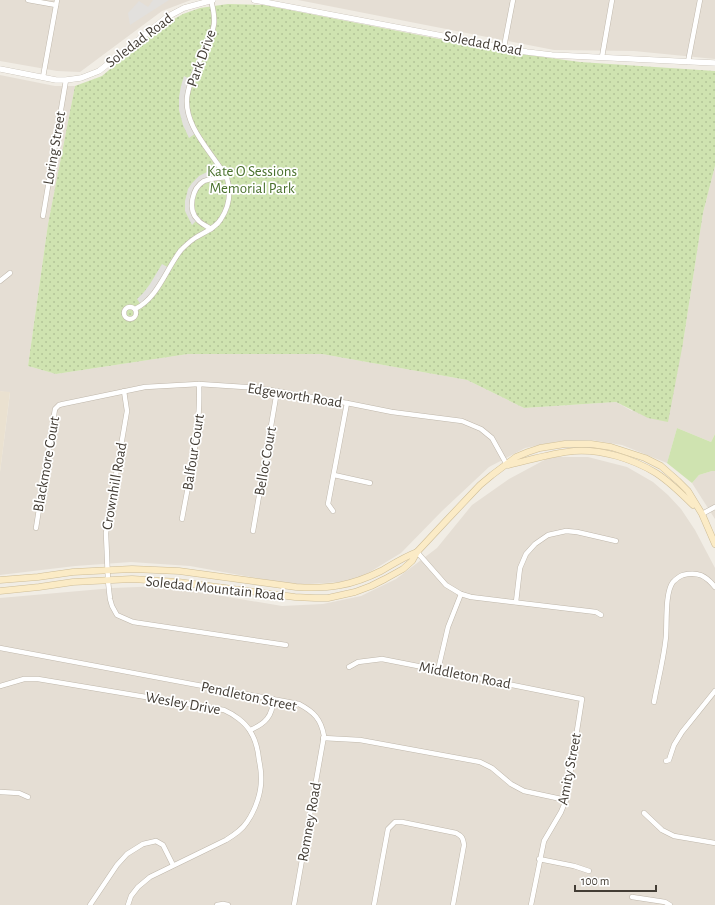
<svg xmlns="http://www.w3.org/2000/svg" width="715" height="905" font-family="'Alegreya Sans',sans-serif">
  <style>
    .residential { fill: #e5ded4 }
    .education { fill: #eae1d0 }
    .green { fill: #cfe3b0 }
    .park { fill: url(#park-dots) }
    .parking { fill: #e2e0dd }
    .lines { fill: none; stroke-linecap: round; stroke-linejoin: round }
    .minor-casing { stroke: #bfb7ab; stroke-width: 5.5 }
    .tertiary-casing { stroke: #bfb7ab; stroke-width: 6 }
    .secondary-casing { stroke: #cebd97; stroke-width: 7 }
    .minor { stroke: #fff; stroke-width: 4.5 }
    .tertiary { stroke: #fff; stroke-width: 5.5 }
    .secondary { stroke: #fbebc6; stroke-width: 6 }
    .labels { text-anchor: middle; stroke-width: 3.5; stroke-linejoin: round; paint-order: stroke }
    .street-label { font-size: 15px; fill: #433d35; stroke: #fff }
    .park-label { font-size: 15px; fill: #4a712d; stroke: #fff }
  </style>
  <defs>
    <pattern id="park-dots" width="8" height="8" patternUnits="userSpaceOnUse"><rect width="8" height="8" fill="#cfe3b0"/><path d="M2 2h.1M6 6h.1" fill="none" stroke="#b3c498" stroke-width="1.8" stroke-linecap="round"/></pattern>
  </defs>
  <rect width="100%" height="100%" fill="#f1ede5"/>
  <g class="residential">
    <polygon points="0,0 191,0 162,11 80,72 57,71 0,61"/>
    <polygon points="298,0 715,0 715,59 634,51 554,50"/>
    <polygon points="0,75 55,86 75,86 48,224 28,366 56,374 188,354 322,354 467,380 524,408 616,402 632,411 683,343 703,213 715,166 715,434 711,442 677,428 667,463 622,445 591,440 560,441 525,448 489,467 442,511 401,553 355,581 295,585 190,566 131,562 75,566 0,575 0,472 10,393 0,391"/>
    <polygon points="550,457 588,457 627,467 653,482 668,495 681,509 695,530 715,568 715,905 0,905 0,598 113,588 162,586 282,606 323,604 361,596 396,579 437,548 472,505 509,479"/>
    <polygon points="712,471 715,471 715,519 692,483 699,475"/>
  </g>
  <polygon class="education" points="0,391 10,392 0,472"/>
  <polygon class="green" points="677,428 711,442 715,434 715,471 712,471 699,475 692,483 667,463"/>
  <polygon class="park" points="228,4 264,5 506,52 580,62 715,71 715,166 703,213 683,343 668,422 648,418 616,402 524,408 467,380 322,354 188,354 56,374 28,366 48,224 75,86 102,76 142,42 167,23 183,14 200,8"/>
  <g class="parking">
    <polygon points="153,0 169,0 130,25 128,13 139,1 148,7"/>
    <polygon points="184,76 192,80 188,89 188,111 196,133 189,138 183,125 179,110 179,97 181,86"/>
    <polygon points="209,171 210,179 200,184 192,201 197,220 192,225 185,211 185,201 188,189 192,183 199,176"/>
    <polygon points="162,264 169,268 157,290 142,306 137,299 144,292 150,284"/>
  </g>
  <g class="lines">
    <g class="minor-casing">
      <g id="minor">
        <polyline points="28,0 56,5"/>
        <polyline points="504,47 513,0"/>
        <polyline points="602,57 612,0"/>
        <polyline points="688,62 700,0"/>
        <polyline points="43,77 57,0"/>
        <polyline points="43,216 66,80"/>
        <path d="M211,229C207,226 201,224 198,220C187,210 192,188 204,181C211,178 219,178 226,177"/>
        <polyline points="0,281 10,273"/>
        <circle cx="130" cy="313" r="6"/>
        <path d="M135,309C158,298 166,269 181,250C185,246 189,242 195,238C204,232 215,229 221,219C229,207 231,192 227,178C225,173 220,168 217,163C204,144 185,123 187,98C189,80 200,61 207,44C210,38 213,31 214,24C215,16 213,8 211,0"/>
        <polyline points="124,391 127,411 106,533 108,581 110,599 112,606 117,615 133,622 286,645"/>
        <polyline points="334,475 370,483"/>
        <polyline points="333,511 328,504 347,403"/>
        <polyline points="702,514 715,507"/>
        <path d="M182,519C190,474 201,429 199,384"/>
        <polyline points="36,528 55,409 59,405 63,404 145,387 199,384 258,388 347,403 392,412 462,421 481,429 492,438 507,465"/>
        <polyline points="253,531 277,391"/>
        <polyline points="417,552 446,585 461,594 471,597 596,612 601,615"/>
        <polyline points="516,602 520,568 526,554 535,544 548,535 566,531 577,532 616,541"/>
        <path d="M0,648L299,704C314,712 321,719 324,736L294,905"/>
        <polyline points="349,667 358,662 382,659 438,670 582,699 566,800 561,812 544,841 531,905"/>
        <polyline points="438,670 448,627 461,594"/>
        <path d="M0,686L24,679H38L224,710C233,714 245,722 250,731C256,740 258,750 259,760C260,765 261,770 261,776C262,791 256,809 247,822C242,830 234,835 226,840L150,877L138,887L131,896L128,905"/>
        <path d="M654,702C658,680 664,658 666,636C667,622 665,592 673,582C676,579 680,576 683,575C698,571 706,576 715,587"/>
        <path d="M250,730C265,724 273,716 273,699"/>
        <polyline points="323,738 360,740 480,762 492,768 511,784 524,791 566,800"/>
        <polyline points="666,761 669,760 674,745 682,732 715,691"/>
        <polyline points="0,792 19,793 28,797"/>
        <polyline points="644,813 662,830 674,836 715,843"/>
        <polyline points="539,859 574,866 589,871"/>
        <polyline points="632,897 665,902 670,905"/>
        <polyline points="90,905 117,865 127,854 143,844 156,841 163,845 173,865"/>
        <polyline points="217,905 223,904 228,905"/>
        <path d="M374,905L388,829L395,822H402L456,833C462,836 463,838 464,845L453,905"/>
      </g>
    </g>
    <g class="tertiary-casing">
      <g id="tertiary">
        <polyline points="254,0 527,52 552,55 715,63"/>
        <polyline points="0,69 56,80 66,80 81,78 99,71 167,17 184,8 213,0"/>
      </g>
    </g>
    <g class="secondary-casing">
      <g id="secondary">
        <path d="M508,465C530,460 552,453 574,451C602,449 633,459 656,473C670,482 682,494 693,505"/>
        <path d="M0,580L38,577L73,572L132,569L179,571L296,587C329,589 351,586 381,571C393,564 404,557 417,552"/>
        <polyline points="0,591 39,587 73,582 132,579 178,582 295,597 315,598 328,598 355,592 371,586 385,579 403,569 412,561 417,552 445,522 480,485 492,475 516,457 528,452 540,448 565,444 591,444 611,447 645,458 661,466 678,481 688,491 702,514 715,544"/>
      </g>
    </g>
    <use href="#minor" class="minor"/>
    <use href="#tertiary" class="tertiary"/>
    <use href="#secondary" class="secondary"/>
  </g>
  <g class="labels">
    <g class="street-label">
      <text transform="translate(139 40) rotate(-37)" y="5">Soledad Road</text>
      <text transform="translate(483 43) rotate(11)" y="5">Soledad Road</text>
      <text transform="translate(201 58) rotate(-70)" y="5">Park Drive</text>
      <text transform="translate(54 148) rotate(-80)" y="5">Loring Street</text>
      <text transform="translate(295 395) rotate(9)" y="5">Edgeworth Road</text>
      <text transform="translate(193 452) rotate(-81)" y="5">Balfour Court</text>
      <text transform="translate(265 461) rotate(-80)" y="5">Belloc Court</text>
      <text transform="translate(46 464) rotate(-80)" y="5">Blackmore Court</text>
      <text transform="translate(114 486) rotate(-80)" y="5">Crownhill Road</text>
      <text transform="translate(215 588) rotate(6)" y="5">Soledad Mountain Road</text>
      <text transform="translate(465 675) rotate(11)" y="5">Middleton Road</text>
      <text transform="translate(249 696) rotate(12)" y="5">Pendleton Street</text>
      <text transform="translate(183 703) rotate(10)" y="5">Wesley Drive</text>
      <text transform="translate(569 769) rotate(-79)" y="5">Amity Street</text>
      <text transform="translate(309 822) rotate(-80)" y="5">Romney Road</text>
    </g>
    <g class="park-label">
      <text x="252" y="176">Kate O Sessions<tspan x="252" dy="17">Memorial Park</tspan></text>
    </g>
  </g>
  <path d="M575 885v6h81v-6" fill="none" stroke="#433d35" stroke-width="2"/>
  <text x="581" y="885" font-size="12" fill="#433d35" stroke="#ffffff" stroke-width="3" paint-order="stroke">100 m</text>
</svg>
